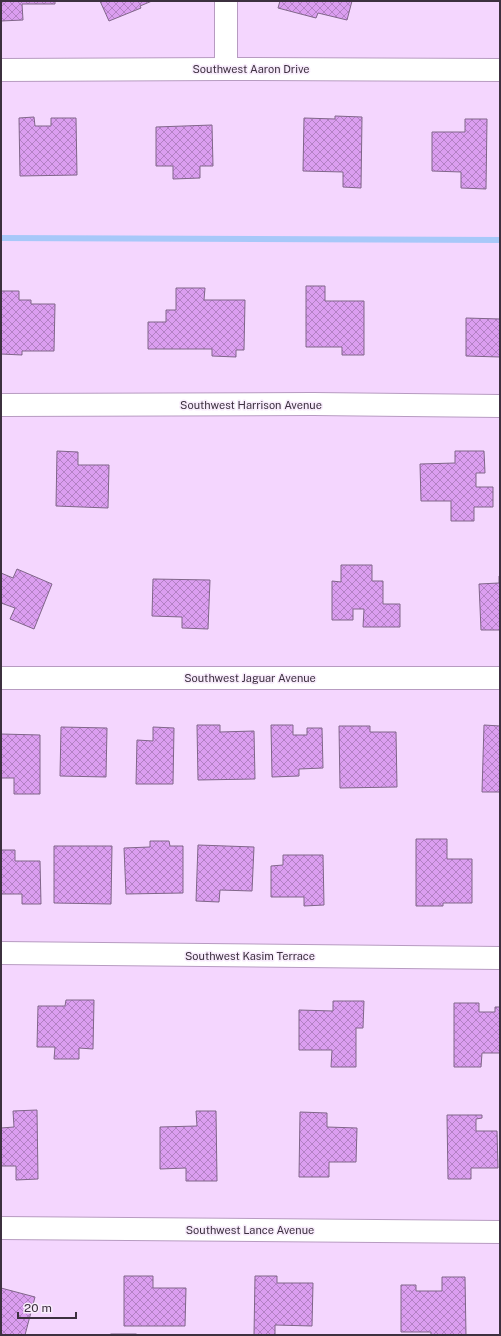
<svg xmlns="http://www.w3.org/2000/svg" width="501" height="1336" font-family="'Public Sans',sans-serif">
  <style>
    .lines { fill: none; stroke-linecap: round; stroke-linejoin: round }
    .stream { stroke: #a7c8f9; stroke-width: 6 }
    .building { fill: url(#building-cross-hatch); stroke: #806689 }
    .minor-casing { stroke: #b79bc1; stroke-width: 24 }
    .minor { stroke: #fff; stroke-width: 22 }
    .labels { text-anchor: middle; stroke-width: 3; stroke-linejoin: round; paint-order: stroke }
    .street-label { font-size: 11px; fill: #3c303f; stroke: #f7ebfb }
  </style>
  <defs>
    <pattern id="building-cross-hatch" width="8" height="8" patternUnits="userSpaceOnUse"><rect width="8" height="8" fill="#db9ef0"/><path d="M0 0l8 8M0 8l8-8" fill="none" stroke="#b381c4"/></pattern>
  </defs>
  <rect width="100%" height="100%" fill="#f4d6fe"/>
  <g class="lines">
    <polyline class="stream" points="1,238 500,240"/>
  </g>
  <g class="building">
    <polygon points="1,1 55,1 55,4 22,4 23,20 1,21"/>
    <polygon points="100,1 152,1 140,6 141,8 109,21"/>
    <polygon points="280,1 352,1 347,20 318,13 316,18 278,8"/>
    <polygon points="335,116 362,117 361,188 343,187 343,172 303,171 304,118 335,119"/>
    <polygon points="34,117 35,126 51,126 51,118 76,118 77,175 20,176 19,118"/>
    <polygon points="465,119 487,119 486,189 461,188 461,172 432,171 432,132 465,132"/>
    <polygon points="212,125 213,166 200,166 200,178 173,179 173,166 156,166 156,127"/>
    <polygon points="306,286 325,286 325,301 364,301 364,355 342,355 342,347 306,347"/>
    <polygon points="176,288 205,288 204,300 245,300 244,350 236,350 236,357 212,356 212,349 148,349 148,322 166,322 166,310 176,310"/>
    <polygon points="1,291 19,291 19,300 31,300 31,304 55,304 54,351 22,351 22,355 1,354"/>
    <polygon points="466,318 500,319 500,357 466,356"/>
    <polygon points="57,451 78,452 78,465 109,465 108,508 56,506"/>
    <polygon points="455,451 484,451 485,473 476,473 476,487 493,487 493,507 474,507 474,521 451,521 451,501 421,501 420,464 455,463"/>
    <polygon points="341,565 372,565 372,581 383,581 383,604 400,604 400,627 363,627 364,609 353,609 353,620 332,620 332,581 341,582"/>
    <polygon points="17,569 52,584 34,629 10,619 15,608 1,603 1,573 13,578"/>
    <polygon points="499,576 500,576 500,630 481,630 479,584 499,583"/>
    <polygon points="153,579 210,580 208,629 182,628 182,617 152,616"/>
    <polygon points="197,725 220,725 220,732 254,731 255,779 198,780"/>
    <polygon points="271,725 293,725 293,735 307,735 307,728 322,728 323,768 299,769 299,776 272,777"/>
    <polygon points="484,725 500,726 500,792 482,792"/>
    <polygon points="339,726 370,726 370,732 396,732 397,787 340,788"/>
    <polygon points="61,727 107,728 106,777 60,776"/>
    <polygon points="153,727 174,728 173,784 136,784 137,740 153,741"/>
    <polygon points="1,734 40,735 40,794 14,794 14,778 1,778"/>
    <polygon points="416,839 447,839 447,859 472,859 472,903 443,903 443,906 416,906"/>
    <polygon points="150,841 169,841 170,846 183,846 183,893 126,894 124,848 150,847"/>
    <polygon points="198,845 254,847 252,891 220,890 219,902 196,901"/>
    <polygon points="54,846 112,846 111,904 54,903"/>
    <polygon points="1,850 15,850 15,861 40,861 41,904 22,904 22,894 1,894"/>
    <polygon points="283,855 323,855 324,905 304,906 304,897 271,897 271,866 283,865"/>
    <polygon points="66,1000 94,1000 93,1049 79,1048 79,1059 54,1059 55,1047 37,1047 38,1006 65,1006"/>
    <polygon points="333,1001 364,1001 363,1028 356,1028 356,1067 331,1067 332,1050 299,1050 299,1010 333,1011"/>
    <polygon points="454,1003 479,1003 479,1012 495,1012 495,1007 500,1007 500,1053 482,1053 481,1067 454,1067"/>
    <polygon points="37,1110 38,1179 16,1180 16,1166 1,1166 1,1128 14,1127 13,1111"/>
    <polygon points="196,1111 216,1111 217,1181 186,1181 186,1168 160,1169 160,1127 197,1126"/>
    <polygon points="300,1112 327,1113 327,1127 357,1128 356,1162 329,1162 329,1177 299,1177"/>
    <polygon points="447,1115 482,1115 482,1118 476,1119 476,1131 497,1131 498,1168 471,1168 471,1179 448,1179"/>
    <polygon points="124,1276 153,1276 153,1288 186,1288 185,1326 124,1326"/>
    <polygon points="255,1276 277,1276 277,1283 313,1283 312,1326 275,1325 275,1335 254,1335"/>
    <polygon points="442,1277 465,1277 466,1335 431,1335 431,1332 401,1332 401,1285 416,1285 416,1291 442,1291"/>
    <polygon points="1,1288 35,1297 25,1335 1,1335"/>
    <rect x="111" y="1334" width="25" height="1"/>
  </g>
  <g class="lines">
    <g class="minor-casing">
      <g id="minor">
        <polyline points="226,1 226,69"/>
        <polyline points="1,70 226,69 500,70"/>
        <polyline points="1,405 313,404 500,406"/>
        <polyline points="1,678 500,678"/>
        <polyline points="1,953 500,958"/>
        <polyline points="1,1228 500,1232"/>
      </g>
    </g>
    <use href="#minor" class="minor"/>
  </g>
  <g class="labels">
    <g class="street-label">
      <text x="251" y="73">Southwest Aaron Drive</text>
      <text x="251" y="409">Southwest Harrison Avenue</text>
      <text x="250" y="682">Southwest Jaguar Avenue</text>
      <text x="250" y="960">Southwest Kasim Terrace</text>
      <text x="250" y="1234">Southwest Lance Avenue</text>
    </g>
  </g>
  <rect width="501" height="1336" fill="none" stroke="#3c303f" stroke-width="4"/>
  <path d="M18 1312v6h58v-6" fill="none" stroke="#3c303f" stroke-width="2"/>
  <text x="24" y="1312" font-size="12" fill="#3c303f" stroke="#f7ebfb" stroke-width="3" paint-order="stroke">20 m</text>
</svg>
